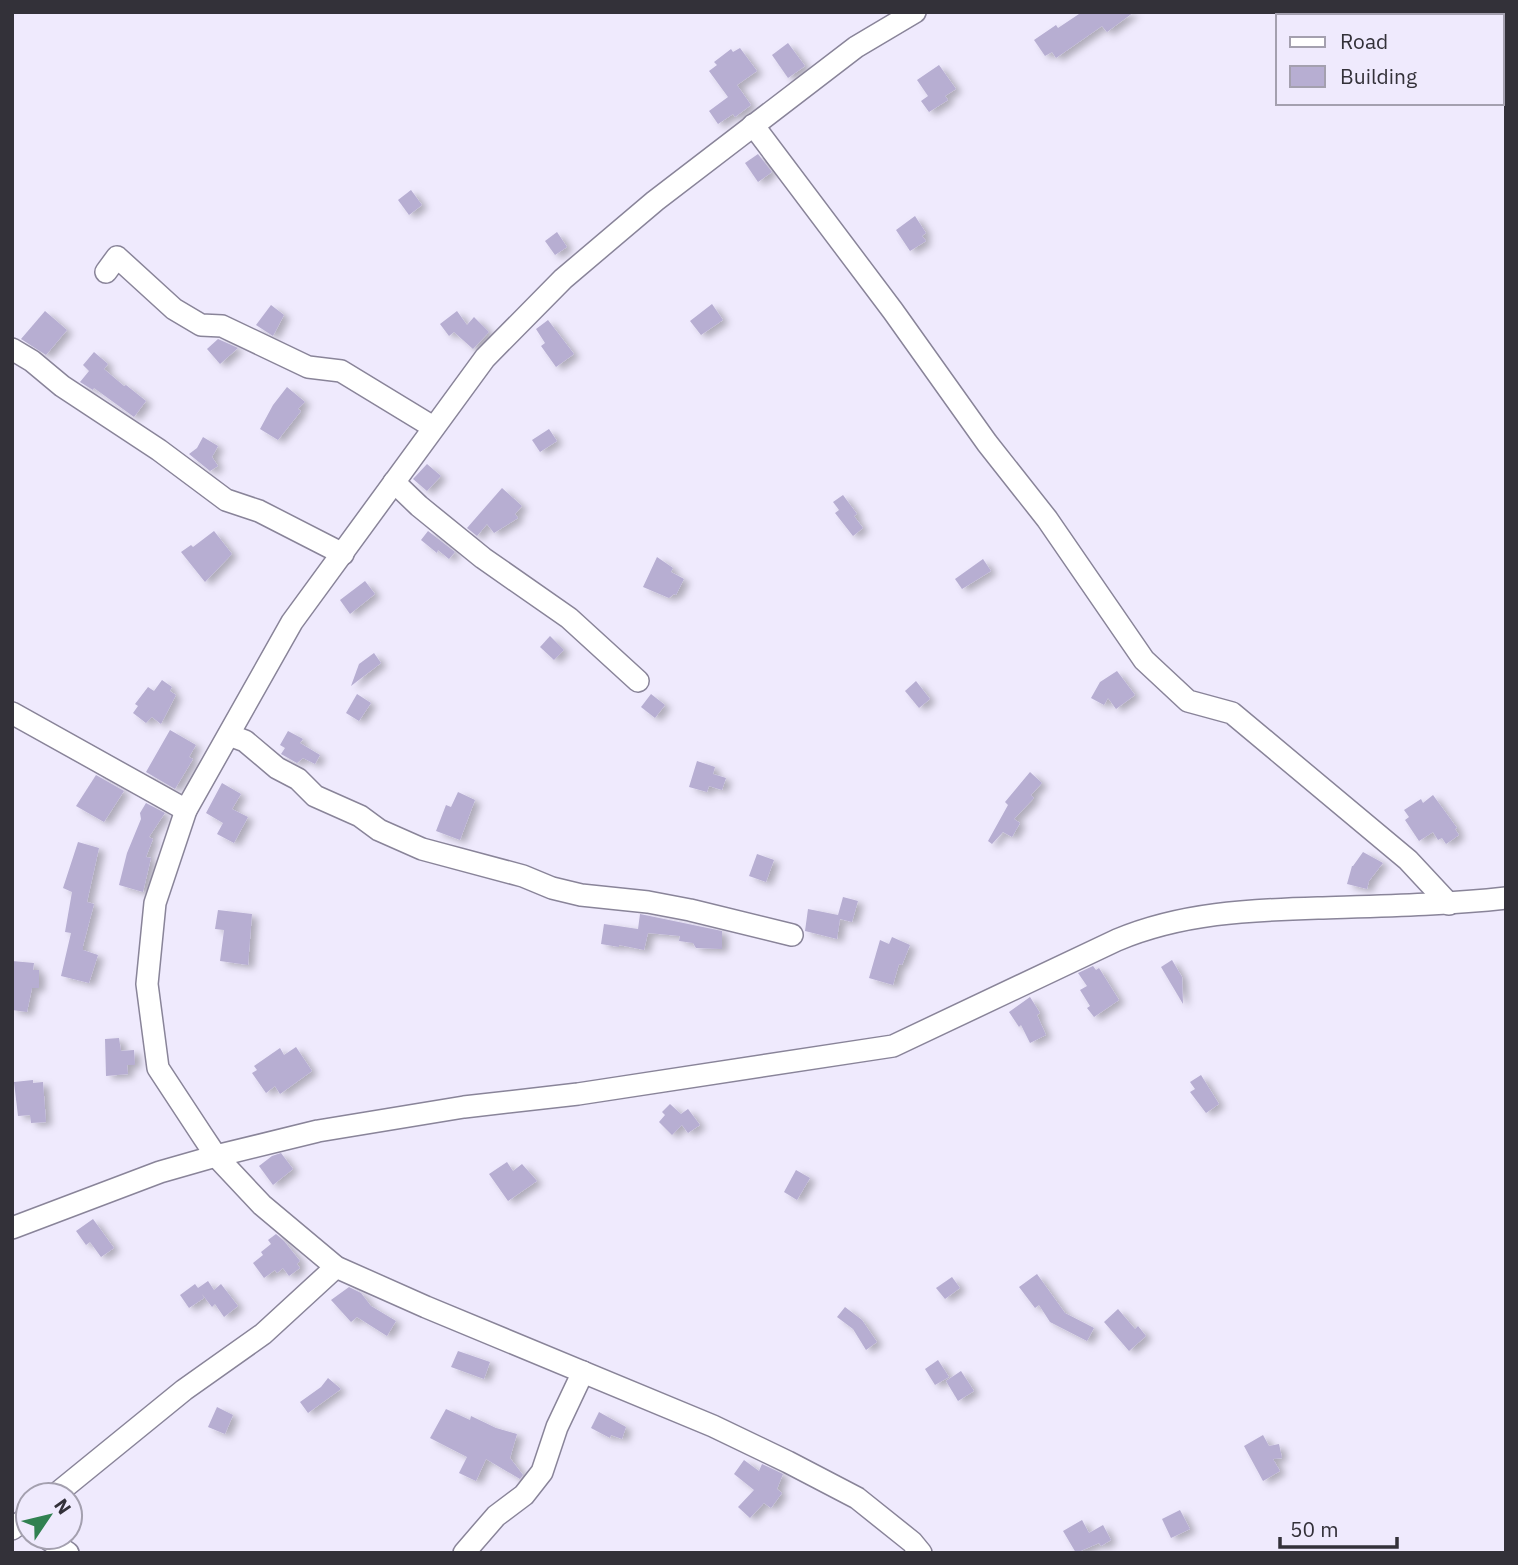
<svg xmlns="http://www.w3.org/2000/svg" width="1518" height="1565" font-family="'IBM Plex Sans',sans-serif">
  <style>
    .building { fill: #b7aed2; filter: url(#shadow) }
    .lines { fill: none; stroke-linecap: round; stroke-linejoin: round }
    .minor-casing { stroke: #898499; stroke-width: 24 }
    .minor { stroke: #fff; stroke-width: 21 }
  </style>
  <defs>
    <filter id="shadow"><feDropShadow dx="6" dy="3.5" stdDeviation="3.5" flood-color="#0004"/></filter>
  </defs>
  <rect width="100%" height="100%" fill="#efeafd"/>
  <g class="building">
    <polygon points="1082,12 1134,12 1107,32 1102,26 1056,58 1052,52 1045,56 1034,40 1056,25 1058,28"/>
    <polygon points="788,43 805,66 788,78 772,55"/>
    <polygon points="740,48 757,71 737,85 751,105 735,117 733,114 718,124 709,111 728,97 709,71 717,65 714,62 731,49 733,52"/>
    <polygon points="939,65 956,89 945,96 948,100 929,112 921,101 928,96 917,80"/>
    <polygon points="758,154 772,172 758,182 745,163"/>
    <polygon points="411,190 422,205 409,215 398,200"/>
    <polygon points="915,216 926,233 922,236 926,241 910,251 896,230"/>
    <polygon points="557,232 567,247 555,255 545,241"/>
    <polygon points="712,304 723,320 701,335 690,321"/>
    <polygon points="271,305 284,315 273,336 256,325"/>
    <polygon points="45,311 67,330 46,355 21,339"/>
    <polygon points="457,311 467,325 474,317 489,332 473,349 454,332 449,336 440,324"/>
    <polygon points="548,320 574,354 556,367 541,346 545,343 536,329"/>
    <polygon points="218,339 238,348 220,364 207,349"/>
    <polygon points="94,352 108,364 104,369 124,386 126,385 146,401 134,417 94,388 93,390 80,382 89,371 83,365"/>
    <polygon points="287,387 305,402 298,409 301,411 278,440 260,429 273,405"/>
    <polygon points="549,429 557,441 540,452 532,440"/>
    <polygon points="203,437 218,446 212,457 218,466 210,471 189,454 197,448"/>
    <polygon points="427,464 441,476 427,491 413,479"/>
    <polygon points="502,488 522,506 515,514 518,518 494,533 487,524 477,536 467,528"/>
    <polygon points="843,495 857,514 854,516 863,528 853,536 835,513 839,510 833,502"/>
    <polygon points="214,531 232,554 205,582 181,552 191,545 193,547"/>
    <polygon points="428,531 455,552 449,559 438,550 437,553 421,540"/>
    <polygon points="657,557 673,568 671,572 684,579 676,595 674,594 669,598 643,587"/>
    <polygon points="983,559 991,571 962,589 955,579"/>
    <polygon points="365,581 375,594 350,614 340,600"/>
    <polygon points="550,636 564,650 554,660 540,647"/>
    <polygon points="374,653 381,663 351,686 359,664"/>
    <polygon points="1117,671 1135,695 1116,709 1108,698 1104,705 1091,698 1100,682"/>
    <polygon points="162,680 172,687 170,691 176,695 161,724 152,717 146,723 133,713 138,706 135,704 148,687 154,691"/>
    <polygon points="916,681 930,699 919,708 905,691"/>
    <polygon points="357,694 371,703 359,721 346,713"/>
    <polygon points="651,694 665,705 655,718 641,707"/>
    <polygon points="170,730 196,745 189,757 193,759 175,789 146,772"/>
    <polygon points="288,731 303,739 300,743 320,755 315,764 303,758 297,763 281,754 285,748 280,745"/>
    <polygon points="697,761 715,767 713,774 726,778 722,790 709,786 707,792 689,787"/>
    <polygon points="1030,772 1042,783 1031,795 1034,798 1014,819 1020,823 1012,837 1003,832 992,844 988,841 1008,805 1005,802"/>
    <polygon points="96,775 124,791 104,822 76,806"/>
    <polygon points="222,783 241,794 232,809 248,817 234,843 217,834 223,823 206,813"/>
    <polygon points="458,792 475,800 460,840 436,831 446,805 451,807"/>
    <polygon points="1433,795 1457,828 1455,829 1459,835 1446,844 1442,838 1438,840 1433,832 1419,841 1405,820 1409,817 1404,810 1421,799 1423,803"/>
    <polygon points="146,803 165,813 149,837 153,839 146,857 151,858 143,892 119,885 127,853 141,819 140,813"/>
    <polygon points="78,842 99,848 87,902 94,904 83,946 83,950 98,955 89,983 61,976 71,933 65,932 72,892 63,888"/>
    <polygon points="1363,852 1383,863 1369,881 1367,889 1347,884 1352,866 1353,866"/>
    <polygon points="757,854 774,860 766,882 749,876"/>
    <polygon points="843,897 858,901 852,922 840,919 837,939 805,931 808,909 838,915"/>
    <polygon points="218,910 252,914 248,965 220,961 224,930 215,929"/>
    <polygon points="640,914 722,931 722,949 696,948 693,943 679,941 680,936 648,933 644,950 619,945 619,947 601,944 604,924 638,929"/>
    <polygon points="892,937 910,945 902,965 899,964 893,985 869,978 880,940 889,944"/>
    <polygon points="1172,960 1182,977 1183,1004 1161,967"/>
    <polygon points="12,961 34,963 33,970 39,970 39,988 32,988 27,1012 12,1010"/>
    <polygon points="1093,966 1096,970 1099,968 1119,1000 1094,1017 1087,1008 1090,1006 1080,990 1087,986 1078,973"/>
    <polygon points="1030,997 1040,1013 1037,1015 1046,1035 1030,1043 1021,1025 1019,1027 1009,1012"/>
    <polygon points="119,1038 121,1051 134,1050 135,1065 127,1065 128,1074 106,1076 105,1039"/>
    <polygon points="296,1047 312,1071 280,1094 275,1086 266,1093 252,1073 257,1070 254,1066 280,1048 284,1055"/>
    <polygon points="1201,1075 1219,1104 1206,1113 1190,1092 1195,1089 1190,1082"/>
    <polygon points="33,1080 33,1083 43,1082 46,1122 31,1123 30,1115 18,1116 14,1082"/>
    <polygon points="670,1104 681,1114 688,1109 700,1125 688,1133 682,1125 672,1135 659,1122 665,1115 662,1112"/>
    <polygon points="281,1153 293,1169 273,1185 259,1166 272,1156"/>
    <polygon points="507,1162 513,1171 522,1164 537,1181 508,1201 489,1174"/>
    <polygon points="796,1170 810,1178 797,1200 784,1192"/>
    <polygon points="93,1219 114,1248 101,1257 90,1242 86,1245 76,1231"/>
    <polygon points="276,1234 284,1241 300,1261 297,1264 300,1268 289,1276 283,1268 277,1273 275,1270 264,1278 253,1263 263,1255 261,1252 271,1244 268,1240"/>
    <polygon points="1037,1274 1065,1313 1094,1328 1087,1341 1050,1322 1039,1305 1035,1308 1019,1287"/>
    <polygon points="952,1277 960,1288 945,1299 936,1288"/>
    <polygon points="208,1281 214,1290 221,1284 238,1306 224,1317 215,1304 212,1307 202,1294 204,1298 189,1308 180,1295 195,1284 198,1288"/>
    <polygon points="349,1287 361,1293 371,1306 396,1321 387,1336 357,1317 351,1322 331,1300"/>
    <polygon points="845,1307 862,1320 877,1342 866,1350 853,1329 837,1317"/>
    <polygon points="1118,1309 1135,1329 1138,1326 1146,1336 1129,1351 1104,1322"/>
    <polygon points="458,1351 490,1362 484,1379 451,1367"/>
    <polygon points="938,1360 949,1377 935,1385 925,1369"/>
    <polygon points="961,1371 974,1391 958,1401 946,1381"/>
    <polygon points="328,1378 341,1389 308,1413 300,1402 321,1387"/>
    <polygon points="217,1407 233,1415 225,1434 208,1427"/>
    <polygon points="446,1409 470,1420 471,1416 496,1428 517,1434 510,1458 523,1475 520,1479 486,1459 476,1481 459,1473 467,1457 430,1438"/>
    <polygon points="599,1412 626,1427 622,1439 611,1435 610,1438 591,1428"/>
    <polygon points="1263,1435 1269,1446 1279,1444 1282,1458 1273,1459 1280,1471 1263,1481 1244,1446"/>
    <polygon points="744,1460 759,1471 762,1464 783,1474 777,1489 782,1493 771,1508 764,1503 750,1518 738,1507 754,1490 734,1474"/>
    <polygon points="1180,1510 1190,1529 1171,1538 1162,1519"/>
    <polygon points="1082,1520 1089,1533 1103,1525 1111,1540 1101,1546 1099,1543 1076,1553 1063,1531"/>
  </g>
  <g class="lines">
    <g class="minor-casing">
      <g id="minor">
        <polyline points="915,12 856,47 655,201 563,279 485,358 292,622 186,810 155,903 147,984 158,1068 202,1135 216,1156 262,1205 336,1267 426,1307 713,1426 788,1462 857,1498 912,1542 921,1553"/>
        <polyline points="753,125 893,311 987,443 1047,519 1144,660 1188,701 1232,713 1408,860 1449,904"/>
        <polyline points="106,272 117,257 174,309 201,325 222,326 308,367 341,371 433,427"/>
        <polyline points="12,349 32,361 62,386 159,450 226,500 259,511 343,554"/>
        <polyline points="394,482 419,506 483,558 569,618 638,681"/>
        <polyline points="12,713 186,810"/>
        <polyline points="229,735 245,741 277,768 298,779 315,796 360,816 379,830 422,849 523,876 552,888 581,895 648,902 690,910 792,935"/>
        <path d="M12,1228L160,1172L216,1156L318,1131L464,1107L578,1094L893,1046L1117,940C1181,913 1249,910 1318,908C1381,906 1443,905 1506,898"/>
        <polyline points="55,1495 184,1390 263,1334 336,1267"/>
        <polyline points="12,1529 28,1517"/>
        <polyline points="45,1537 68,1553"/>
        <polyline points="464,1553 496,1516 524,1495 542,1472 557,1427 583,1372"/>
      </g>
    </g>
    <use href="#minor" class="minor"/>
  </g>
  <rect width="1518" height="1565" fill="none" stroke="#333139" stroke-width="28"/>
  <rect x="1276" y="14" width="228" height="91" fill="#efeafd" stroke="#a4a0af" stroke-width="2"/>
  <rect x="1290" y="37" width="35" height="10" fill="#ffffff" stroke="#a4a0af" stroke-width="2"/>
  <text x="1340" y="49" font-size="21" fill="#333139">Road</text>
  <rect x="1290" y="66" width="35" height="21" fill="#b7aed2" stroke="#a4a0af" stroke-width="2"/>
  <text x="1340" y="84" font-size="21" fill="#333139">Building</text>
  <g transform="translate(49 1516) rotate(55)"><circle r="33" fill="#efeafd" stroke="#a4a0af" stroke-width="2"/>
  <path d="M0-5L12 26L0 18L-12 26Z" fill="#318151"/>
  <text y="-10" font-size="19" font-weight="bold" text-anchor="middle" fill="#333139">N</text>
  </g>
  <path d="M1280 1537v10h117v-10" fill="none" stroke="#333139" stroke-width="3.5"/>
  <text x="1290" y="1537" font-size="21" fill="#333139" stroke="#efeafd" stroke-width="5" paint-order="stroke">50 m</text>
</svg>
